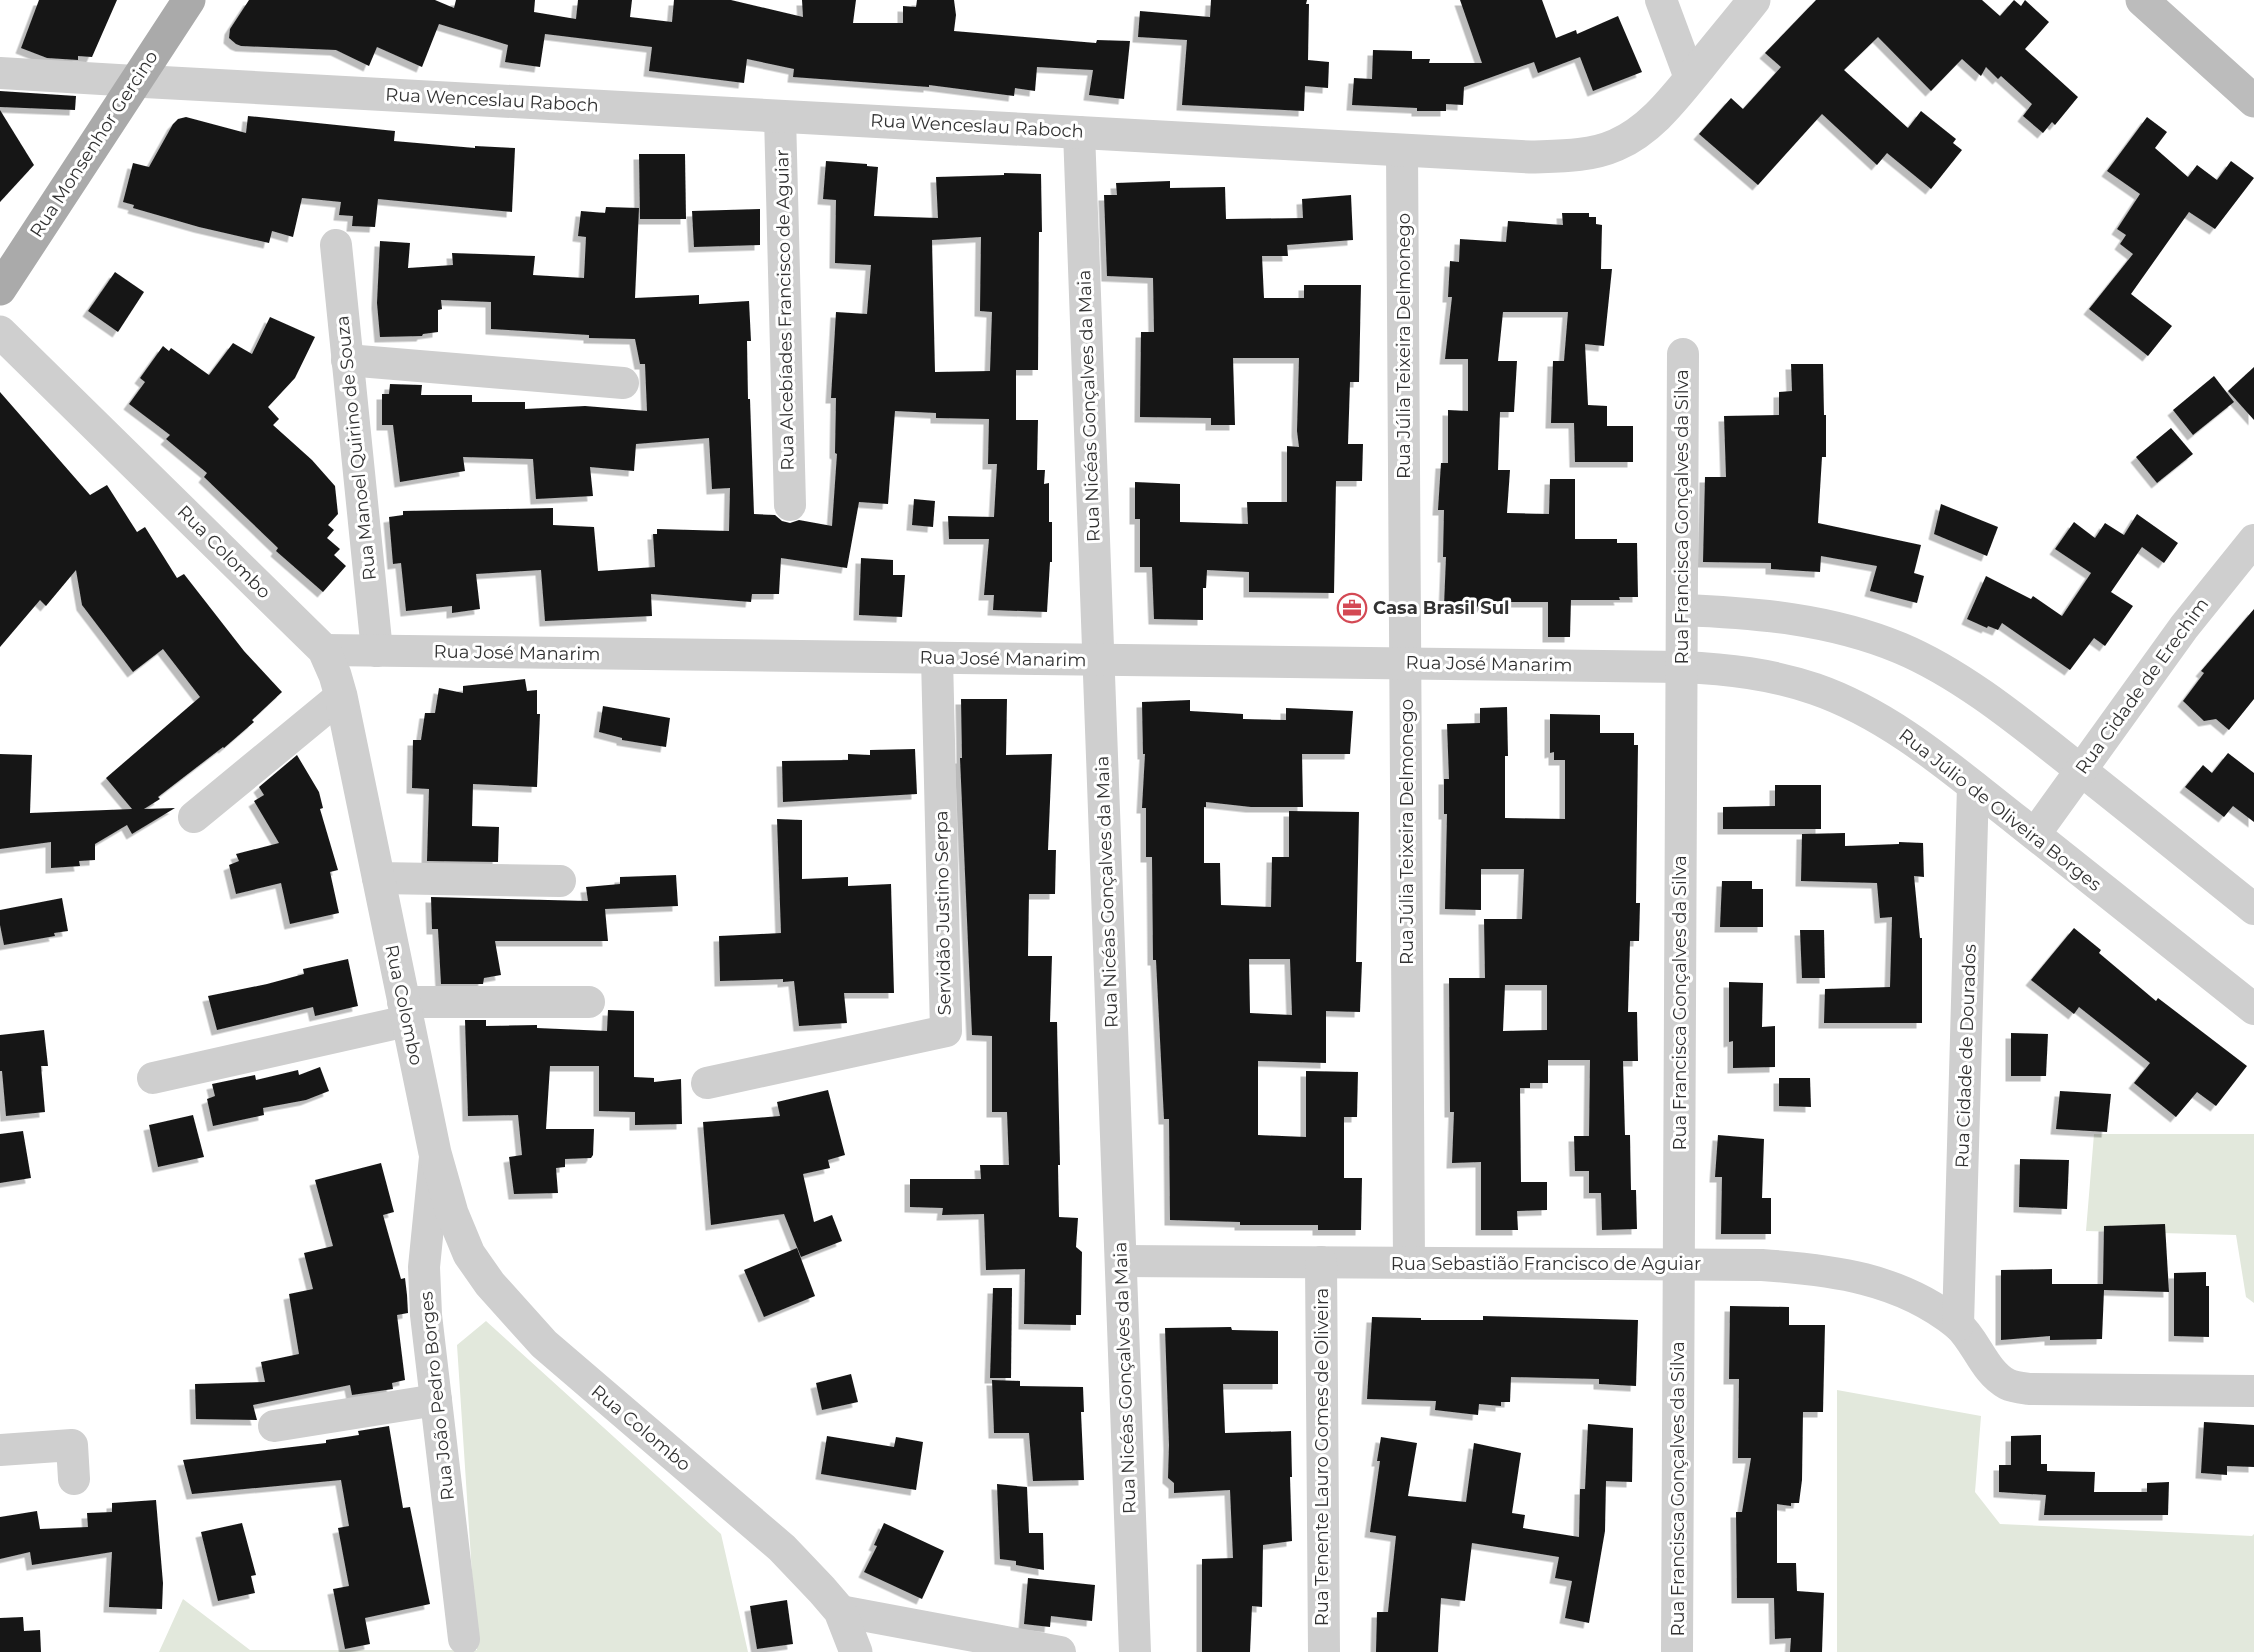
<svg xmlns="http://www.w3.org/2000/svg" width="2254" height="1652" font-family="Montserrat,sans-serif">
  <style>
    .green { fill: #e2e8dc }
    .building { fill: #191919; fill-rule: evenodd; filter: url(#shadow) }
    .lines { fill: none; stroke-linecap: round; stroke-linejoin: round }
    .minor { stroke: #cfcfcf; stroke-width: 32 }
    .tertiary { stroke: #cfcfcf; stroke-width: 33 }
    .secondary { stroke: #bcbcbc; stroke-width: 33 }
    .primary { stroke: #aaa; stroke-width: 33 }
    .labels { text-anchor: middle; stroke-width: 6; stroke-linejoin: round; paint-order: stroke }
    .street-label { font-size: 18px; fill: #323232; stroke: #fff }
    .poi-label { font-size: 18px; font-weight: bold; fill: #323232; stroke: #fff; text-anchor: start }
  </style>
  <defs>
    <filter id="shadow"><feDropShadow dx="-5.5" dy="5.5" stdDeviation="0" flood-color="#0004"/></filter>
  </defs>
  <rect width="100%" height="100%" fill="#fff"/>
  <g class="green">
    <polygon points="2094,1134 2254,1134 2254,1303 2246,1297 2236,1235 2086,1231"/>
    <polygon points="486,1321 721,1534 748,1652 159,1652 183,1599 250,1650 477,1650 457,1345"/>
    <polygon points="1837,1390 1981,1416 1975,1492 2000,1524 2252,1536 2254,1534 2254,1652 1837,1652"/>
  </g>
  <g class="building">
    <polygon points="39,0 117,0 92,57 78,56 78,60 47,58 21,48"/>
    <polygon points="249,0 435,0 454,8 456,0 535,0 534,12 576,19 578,0 632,0 630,17 672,22 674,0 731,0 803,17 802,0 856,0 853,23 903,23 903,6 916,7 917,0 954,0 956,15 954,31 1096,43 1097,40 1130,41 1124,99 1089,95 1093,70 1037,67 1035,91 1015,88 1014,96 929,85 929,87 793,77 794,69 747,59 744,83 649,71 652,47 545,34 540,67 505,62 508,45 439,24 422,67 377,47 369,66 336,50 241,46 236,44 229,38 230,29"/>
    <polygon points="1211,0 1307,0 1306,4 1309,4 1308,60 1329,62 1328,88 1305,86 1304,111 1182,105 1187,40 1138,37 1140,11 1210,17"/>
    <polygon points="1460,0 1542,0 1556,38 1576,30 1577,34 1618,16 1642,72 1593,91 1580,57 1538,73 1534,62 1464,87 1463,105 1446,104 1446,111 1417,111 1417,108 1352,105 1354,78 1372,79 1373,50 1412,51 1412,59 1430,59 1429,63 1482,63"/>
    <polygon points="1816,0 1982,0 2000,16 2014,0 2021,6 2025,0 2049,22 2025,49 2078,97 2055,125 2052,122 2043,133 2023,116 2032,104 2001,76 1998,79 1986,67 1981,76 1962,59 1931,91 1878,37 1844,70 1908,128 1921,111 1956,139 1953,143 1962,150 1931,189 1887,153 1877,165 1822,114 1758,185 1699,134 1731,98 1743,109 1781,67 1765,53"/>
    <polygon points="0,91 76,96 75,110 0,107"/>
    <polygon points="0,110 34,165 0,202"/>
    <polygon points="248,116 395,131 394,141 475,148 475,146 515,148 512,212 378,199 375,227 352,226 353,216 339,215 341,202 302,198 293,237 272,231 269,243 199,227 133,208 134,205 123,202 133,163 149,167 173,124 178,119 186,117 246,133"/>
    <polygon points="2147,117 2167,132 2155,148 2188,177 2197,165 2217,180 2231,161 2254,178 2215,229 2189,212 2131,294 2172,326 2148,356 2089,309 2133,254 2120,244 2126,235 2117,229 2140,194 2107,171"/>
    <polygon points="639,154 685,154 686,219 640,219"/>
    <path d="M826,161L867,164V166L878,167L874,216L938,218L936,177L1004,175V173L1041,174L1042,232H1039L1038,370H1016V420H1038L1037,470H1045L1044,484L1049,483V522H1052V562H1050L1047,612L993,610L994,595H984L989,539H949L948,516L994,517L997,464H988L989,419L936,418V413L895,411L888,504L859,502L847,568L781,558L779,594H752L751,602L651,594L652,616L545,621L541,570L476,574L480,609L452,613V606L406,611L401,563L393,564L389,517L403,515V511L553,508V525L594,527L598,571L655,567L653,534H657V529L729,531L730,488L712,489L709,438L636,444L634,471L590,467L593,496L536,499L533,459L463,457L465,471L400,482L393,425H382V394H389L390,384L422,385L421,395H472V402H525V409L585,406L647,411L645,364H640L635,339L589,338V335L491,329V302L441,300L442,309L438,310V332L423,334L422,336L380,337L377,303L380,241L410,243L408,268L453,265L452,253L535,256L533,275L584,278L586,237L578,236L581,211L605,213L606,207L639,208L635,298L699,295V304L749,301L751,341H747L748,399H750L754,514L775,515L782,521L790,523L799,520L832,526L837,454L835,453L836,398H831L836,312L867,314L871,265L835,263L836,200L823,199ZM981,237L980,311L992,312L990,371L935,372L932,240Z"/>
    <polygon points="1170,181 1170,188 1225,187 1226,219 1303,218 1302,199 1351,195 1353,240 1287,245 1288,256 1262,256 1264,298 1304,298 1304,285 1361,285 1359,382 1350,382 1348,444 1363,444 1362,481 1336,481 1334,593 1249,592 1249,572 1207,570 1206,588 1203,588 1203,620 1154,619 1152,567 1140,567 1140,519 1135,519 1135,482 1180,484 1180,522 1248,524 1247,502 1287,502 1287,446 1299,447 1297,431 1299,358 1233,358 1235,425 1211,425 1211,418 1140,417 1141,332 1154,332 1153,278 1107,276 1104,195 1117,195 1116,183"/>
    <polygon points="760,209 760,245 694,247 692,211"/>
    <polygon points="1562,213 1589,213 1589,217 1596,217 1596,224 1602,225 1601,269 1612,269 1604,346 1585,344 1588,405 1607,406 1607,426 1633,426 1633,462 1575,462 1574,423 1551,423 1553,361 1564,361 1568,312 1503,312 1498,361 1517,361 1514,412 1500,412 1498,470 1510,470 1507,513 1549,514 1550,479 1575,479 1575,539 1617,539 1617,543 1637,543 1638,597 1619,597 1620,600 1571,600 1570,637 1548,637 1548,602 1508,602 1508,607 1444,606 1446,557 1443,557 1444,510 1438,510 1441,463 1448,463 1448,410 1468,411 1468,359 1445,359 1452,297 1448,297 1450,261 1459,262 1460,239 1506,242 1508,221 1563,225"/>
    <polygon points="115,272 144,292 118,332 88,311"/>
    <polygon points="270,317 315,337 295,378 268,407 279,419 273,425 312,460 335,486 338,514 328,525 334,530 327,538 340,549 334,555 346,566 323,592 276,551 278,548 204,477 207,473 166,439 170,435 129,404 145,382 140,378 163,346 169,351 171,348 209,375 233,343 252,354"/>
    <polygon points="1791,364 1823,364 1824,415 1826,415 1826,457 1822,457 1818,523 1921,545 1914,573 1924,576 1917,603 1870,591 1877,566 1821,556 1820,572 1771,569 1771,563 1703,562 1705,477 1726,477 1724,416 1779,415 1779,392 1792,391"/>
    <polygon points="2254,367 2254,420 2228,391"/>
    <polygon points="2214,376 2234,402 2193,435 2173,410"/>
    <polygon points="0,392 90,495 107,485 137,532 145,527 177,578 184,574 244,651 282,692 252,720 254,722 224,748 223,747 158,797 160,799 144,809 175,808 132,834 127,825 95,844 95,860 79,861 80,866 51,868 51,842 0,849 0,754 32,755 30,813 132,809 106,778 200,697 163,649 133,672 82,605 76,570 46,606 40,600 0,647"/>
    <polygon points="2171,428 2193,454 2157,483 2136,457"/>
    <polygon points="914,499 935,501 933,527 912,525"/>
    <polygon points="1941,504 1998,527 1987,556 1934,534"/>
    <polygon points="2137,514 2178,543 2164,563 2142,547 2111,592 2133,606 2105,646 2094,638 2070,670 2002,623 1998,630 1988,626 1987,628 1967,619 1986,576 2031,599 2033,596 2062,616 2091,573 2055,549 2074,522 2095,538 2105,523 2124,535"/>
    <polygon points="861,558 893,560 893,575 905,575 902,617 859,615"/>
    <polygon points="2254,609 2254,699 2229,730 2216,719 2204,721 2183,701 2204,673 2201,671"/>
    <polygon points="525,679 527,691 537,690 537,714 540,714 537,787 473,784 472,826 499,827 498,862 427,861 429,789 412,788 413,740 421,740 425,713 435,713 439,688 463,693 463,686"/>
    <polygon points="961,699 1007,699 1006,755 1052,754 1048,850 1056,850 1055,894 1029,894 1028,956 1052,956 1050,1022 1057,1022 1060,1165 1058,1165 1059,1217 1078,1218 1076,1247 1082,1252 1081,1315 1076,1315 1076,1325 1024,1324 1025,1269 986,1270 984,1214 942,1215 943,1208 910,1207 910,1179 981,1179 980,1165 1009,1165 1007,1112 992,1112 992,1036 972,1035 960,758 962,758"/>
    <path d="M1190,700V711L1243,714V719L1286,720V708L1353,711L1350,754H1302L1303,807H1251L1206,802V807H1204V863H1220L1221,905L1271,907L1272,857H1289V811L1359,812L1356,962H1362L1360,1012L1326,1011V1063L1258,1061V1135L1306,1137V1071L1358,1072L1357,1117H1344V1178H1362L1361,1230H1318V1225H1240V1222L1170,1220L1169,1119H1164L1156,960H1153L1152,857H1146V808H1142L1145,754H1143L1142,702ZM1249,959H1290L1292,1015L1250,1013Z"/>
    <polygon points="603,706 670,718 666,747 622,740 622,738 599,732"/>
    <path d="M1507,707L1508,756H1505V818L1565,819V760H1554V752L1550,753V714L1600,715V733H1634V745H1638L1636,903H1640L1639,941H1630L1628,1012H1637L1638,1061H1623L1625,1135H1630L1631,1190H1636L1637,1229L1602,1230L1601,1193H1589V1171H1575L1574,1136H1589L1590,1060H1548V1083H1530V1088H1520L1521,1182H1547V1210L1517,1211L1518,1230H1481V1162L1452,1163L1454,1112H1450L1449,978H1485L1484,919H1522L1524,869H1481V910L1445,909L1447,814H1444V779H1449L1447,724L1480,723V708ZM1505,985H1547V1030L1503,1031Z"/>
    <polygon points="915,749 917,794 783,802 782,761 848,760 848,754 870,755 870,750"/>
    <polygon points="2228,753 2254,773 2254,822 2233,806 2224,817 2185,787 2203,765 2212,773"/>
    <polygon points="297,755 319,792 323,808 320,809 338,870 330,872 339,913 290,924 281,883 236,894 229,865 239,861 236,854 279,843 254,801 264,795 259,787"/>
    <polygon points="1775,785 1821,785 1821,829 1723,829 1723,807 1775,806"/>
    <polygon points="777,819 802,820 802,879 848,877 848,886 891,884 894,993 844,993 847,1023 799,1026 794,981 783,982 783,979 720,981 719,936 781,933"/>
    <polygon points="1845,833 1845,846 1899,844 1899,842 1923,843 1924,877 1914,876 1920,938 1922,938 1922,1023 1824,1023 1825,989 1890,987 1892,917 1880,918 1877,883 1801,881 1802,834"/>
    <polygon points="676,875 678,906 605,909 608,941 495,941 501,975 484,978 483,984 441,984 438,929 432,929 431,897 588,901 586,887 620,884 620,877"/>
    <polygon points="1722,881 1752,881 1752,889 1763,889 1763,927 1720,927"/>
    <polygon points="62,898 68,931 54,933 55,936 4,945 0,925 0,910"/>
    <polygon points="2074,928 2101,950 2099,953 2156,1001 2158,998 2247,1066 2216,1106 2197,1092 2176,1117 2134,1083 2150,1063 2079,1007 2074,1014 2031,980"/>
    <polygon points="1800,930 1824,930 1825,978 1802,978"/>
    <polygon points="348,959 358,1006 315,1016 313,1007 217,1030 208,996 267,984 304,974 303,969"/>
    <polygon points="1729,982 1763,983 1762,1027 1775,1026 1775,1067 1733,1068 1733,1041 1729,1042"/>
    <polygon points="608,1010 634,1011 634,1077 654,1078 654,1082 681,1079 682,1124 635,1125 635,1112 599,1111 599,1066 550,1066 546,1129 594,1129 593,1155 591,1158 565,1159 565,1167 556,1168 558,1193 514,1194 509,1157 522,1155 518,1115 468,1116 465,1020 486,1020 486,1026 537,1025 537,1028 607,1031"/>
    <polygon points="44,1030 48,1066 41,1066 45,1112 6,1116 2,1071 0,1071 0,1035"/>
    <polygon points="2011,1033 2048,1034 2046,1076 2011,1076"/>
    <polygon points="320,1067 329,1091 306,1100 263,1108 264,1115 213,1126 207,1099 215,1096 212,1084 255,1075 256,1080 298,1070 299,1075"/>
    <polygon points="1779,1078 1810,1078 1811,1107 1779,1106"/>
    <polygon points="828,1090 845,1155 828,1160 830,1168 803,1174 814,1222 832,1215 842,1241 801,1257 784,1214 711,1225 703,1122 780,1116 777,1102"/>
    <polygon points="2060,1091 2111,1094 2107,1132 2056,1129"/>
    <polygon points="193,1115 204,1157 158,1167 149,1125"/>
    <polygon points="23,1131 31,1178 0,1183 0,1134"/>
    <polygon points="1718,1135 1764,1139 1762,1198 1771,1198 1771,1234 1721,1234 1722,1177 1715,1177"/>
    <polygon points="2020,1159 2069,1160 2067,1209 2019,1207"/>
    <polygon points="381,1163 394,1212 383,1215 401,1279 405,1278 407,1295 408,1313 397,1315 405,1380 392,1383 393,1389 352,1395 350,1385 253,1405 257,1420 196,1419 195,1384 265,1382 261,1362 299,1354 289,1294 313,1289 304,1253 333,1246 315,1180"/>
    <polygon points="2165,1224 2169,1292 2104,1290 2102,1339 2050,1340 2050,1336 2001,1340 2001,1270 2052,1269 2052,1284 2103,1284 2104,1226"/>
    <polygon points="797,1248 815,1296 764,1317 744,1270"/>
    <polygon points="2206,1272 2206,1286 2209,1286 2209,1337 2174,1336 2174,1273"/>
    <polygon points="993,1288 1012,1288 1011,1378 990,1378"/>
    <polygon points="1730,1306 1789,1307 1789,1325 1825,1325 1823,1412 1803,1412 1802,1480 1799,1503 1791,1503 1791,1506 1777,1504 1777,1563 1796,1563 1797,1591 1824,1593 1822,1652 1790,1652 1791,1638 1775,1639 1774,1598 1737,1598 1736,1512 1742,1512 1751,1458 1738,1458 1739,1379 1729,1379"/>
    <polygon points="1483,1316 1638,1320 1636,1386 1599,1384 1599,1379 1511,1377 1510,1402 1501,1402 1501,1406 1479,1404 1478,1415 1435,1410 1436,1401 1367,1399 1372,1317 1421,1318 1421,1320 1483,1320"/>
    <polygon points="1231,1327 1232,1330 1278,1331 1278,1384 1223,1384 1225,1433 1291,1431 1292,1477 1290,1477 1292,1541 1263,1545 1262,1607 1252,1606 1250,1652 1202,1652 1202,1559 1233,1558 1230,1490 1174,1493 1174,1483 1168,1478 1169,1445 1165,1328"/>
    <polygon points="851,1374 858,1402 822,1410 816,1383"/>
    <polygon points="992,1380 1020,1381 1020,1386 1083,1387 1084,1412 1081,1412 1084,1480 1033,1481 1029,1433 994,1433"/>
    <polygon points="2204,1422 2254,1425 2254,1467 2227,1466 2227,1475 2201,1473"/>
    <polygon points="1588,1424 1633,1428 1632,1482 1606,1481 1605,1531 1589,1623 1565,1618 1572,1581 1555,1578 1559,1557 1472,1543 1465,1601 1441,1598 1438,1652 1376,1652 1377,1612 1388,1612 1396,1536 1370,1532 1380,1461 1377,1461 1381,1437 1417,1443 1408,1496 1466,1502 1474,1443 1521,1453 1512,1513 1525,1515 1523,1528 1579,1537 1580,1489 1585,1489"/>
    <polygon points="389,1426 403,1508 410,1507 430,1604 365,1618 370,1644 345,1649 333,1589 349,1586 338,1528 349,1526 341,1480 192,1494 183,1460 326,1443 326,1440 359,1435 358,1431"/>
    <polygon points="2041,1435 2041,1464 2047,1464 2047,1471 2095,1472 2094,1492 2147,1492 2147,1483 2169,1482 2168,1515 2044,1515 2046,1495 1999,1492 1999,1465 2011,1465 2011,1436"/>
    <polygon points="827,1436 894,1447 896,1437 923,1442 916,1490 821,1474"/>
    <polygon points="997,1484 1027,1487 1029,1533 1043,1533 1044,1570 1016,1565 1016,1561 1000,1559"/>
    <polygon points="156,1500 163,1583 162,1609 109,1607 112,1552 32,1565 30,1552 0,1559 0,1517 37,1511 40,1529 88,1527 87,1513 112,1512 112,1503"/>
    <polygon points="242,1523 256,1575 251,1576 255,1593 218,1601 201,1532"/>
    <polygon points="884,1523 944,1551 922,1599 864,1572 877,1546 874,1545"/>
    <polygon points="1028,1578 1095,1585 1092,1621 1051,1616 1050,1627 1024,1624"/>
    <polygon points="787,1600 793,1644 757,1649 750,1606"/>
    <polygon points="23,1617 24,1631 40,1630 41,1652 0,1652 0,1618"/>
  </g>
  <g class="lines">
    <g class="minor">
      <polyline points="1661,0 1690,78"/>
      <polyline points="0,73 135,81"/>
      <polyline points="780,116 790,505"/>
      <polyline points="1079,132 1135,1652"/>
      <polyline points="1402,150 1409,1263"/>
      <polyline points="336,245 377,651"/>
      <polyline points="347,360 623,383"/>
      <path d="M1682,610C1757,613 1830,619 1900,648C1962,674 2021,723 2073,764C2134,812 2194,861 2254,909"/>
      <path d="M324,650L1682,667C1728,669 1771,674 1815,689C1893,716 1956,773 2019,822C2098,884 2176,947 2254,1009"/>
      <polyline points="194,817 341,696"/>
      <polyline points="2035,834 2184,627 2254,540"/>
      <polyline points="378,878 560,881"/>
      <polyline points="403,1002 589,1002"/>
      <polyline points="153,1078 407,1021"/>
      <polyline points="707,1083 946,1031 937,658"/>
      <polyline points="435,1157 424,1267 426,1315 464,1639"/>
      <path d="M1121,1261L1762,1265C1832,1270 1900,1278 1957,1324C1976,1340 1984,1372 2007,1384C2013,1387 2022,1388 2029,1389L2254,1391"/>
      <polyline points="1321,1262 1324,1652"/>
      <polyline points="1958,1325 1973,786"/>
      <polyline points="274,1426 436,1400"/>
      <polyline points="0,1450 72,1445 74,1479"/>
      <polyline points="840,1611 1060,1652"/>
      <polyline points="1677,1652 1683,354"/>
    </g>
    <g class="tertiary">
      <path d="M135,81L1530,157C1559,156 1589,157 1616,145C1651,130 1675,97 1699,68C1717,45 1736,23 1754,0"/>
      <polyline points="0,332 324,650 335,675 341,696 435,1153 452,1213 469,1254 490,1284 544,1344 782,1548 822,1590 840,1611 856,1652"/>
    </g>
    <polyline class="secondary" points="2142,0 2254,101"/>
    <polyline class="primary" points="0,289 189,0"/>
  </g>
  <defs>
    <g id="office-ring" transform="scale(1.5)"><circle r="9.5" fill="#fff" stroke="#d44954" stroke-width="1.5"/><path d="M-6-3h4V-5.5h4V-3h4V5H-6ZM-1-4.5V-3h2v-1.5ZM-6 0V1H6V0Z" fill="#d44954"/></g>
  </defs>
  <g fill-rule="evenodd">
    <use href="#office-ring" x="1352" y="608"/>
  </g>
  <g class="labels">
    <g class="street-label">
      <text transform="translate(492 100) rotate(3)" y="6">Rua Wenceslau Raboch</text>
      <text transform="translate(977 126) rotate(3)" y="6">Rua Wenceslau Raboch</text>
      <text transform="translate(94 144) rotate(-57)" y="6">Rua Monsenhor Gercino</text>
      <text transform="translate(785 310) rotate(-91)" y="6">Rua Alcebíades Francisco de Aguiar</text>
      <text transform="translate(1404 346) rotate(-90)" y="6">Rua Júlia Teixeira Delmonego</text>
      <text transform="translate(1089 406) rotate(-92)" y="6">Rua Nicéas Gonçalves da Maia</text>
      <text transform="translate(356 448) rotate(-96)" y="6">Rua Manoel Quirino de Souza</text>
      <text transform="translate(1682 517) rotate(-90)" y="6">Rua Francisca Gonçalves da Silva</text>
      <text transform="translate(224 552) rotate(45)" y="6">Rua Colombo</text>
      <text transform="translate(517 653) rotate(1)" y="6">Rua José Manarim</text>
      <text transform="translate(1003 659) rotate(1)" y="6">Rua José Manarim</text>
      <text transform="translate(1489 664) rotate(1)" y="6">Rua José Manarim</text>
      <text transform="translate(2142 686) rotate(-54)" y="6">Rua Cidade de Erechim</text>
      <text transform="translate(2000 810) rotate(38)" y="6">Rua Júlio de Oliveira Borges</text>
      <text transform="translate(1407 832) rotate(-90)" y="6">Rua Júlia Teixeira Delmonego</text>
      <text transform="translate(1107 892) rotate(-92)" y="6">Rua Nicéas Gonçalves da Maia</text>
      <text transform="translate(943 913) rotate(-91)" y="6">Servidão Justino Serpa</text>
      <text transform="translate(1680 1003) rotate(-90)" y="6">Rua Francisca Gonçalves da Silva</text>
      <text transform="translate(404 1005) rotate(78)" y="6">Rua Colombo</text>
      <text transform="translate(1966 1056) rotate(-88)" y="6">Rua Cidade de Dourados</text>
      <text x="1546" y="1270">Rua Sebastião Francisco de Aguiar</text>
      <text transform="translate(1125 1378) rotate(-92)" y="6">Rua Nicéas Gonçalves da Maia</text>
      <text transform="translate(437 1396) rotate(-96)" y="6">Rua João Pedro Borges</text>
      <text transform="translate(641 1428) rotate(40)" y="6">Rua Colombo</text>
      <text transform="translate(1322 1457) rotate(-90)" y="6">Rua Tenente Lauro Gomes de Oliveira</text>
      <text transform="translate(1678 1489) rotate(-90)" y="6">Rua Francisca Gonçalves da Silva</text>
    </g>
    <g class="poi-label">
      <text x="1373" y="614">Casa Brasil Sul</text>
    </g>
  </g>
</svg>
